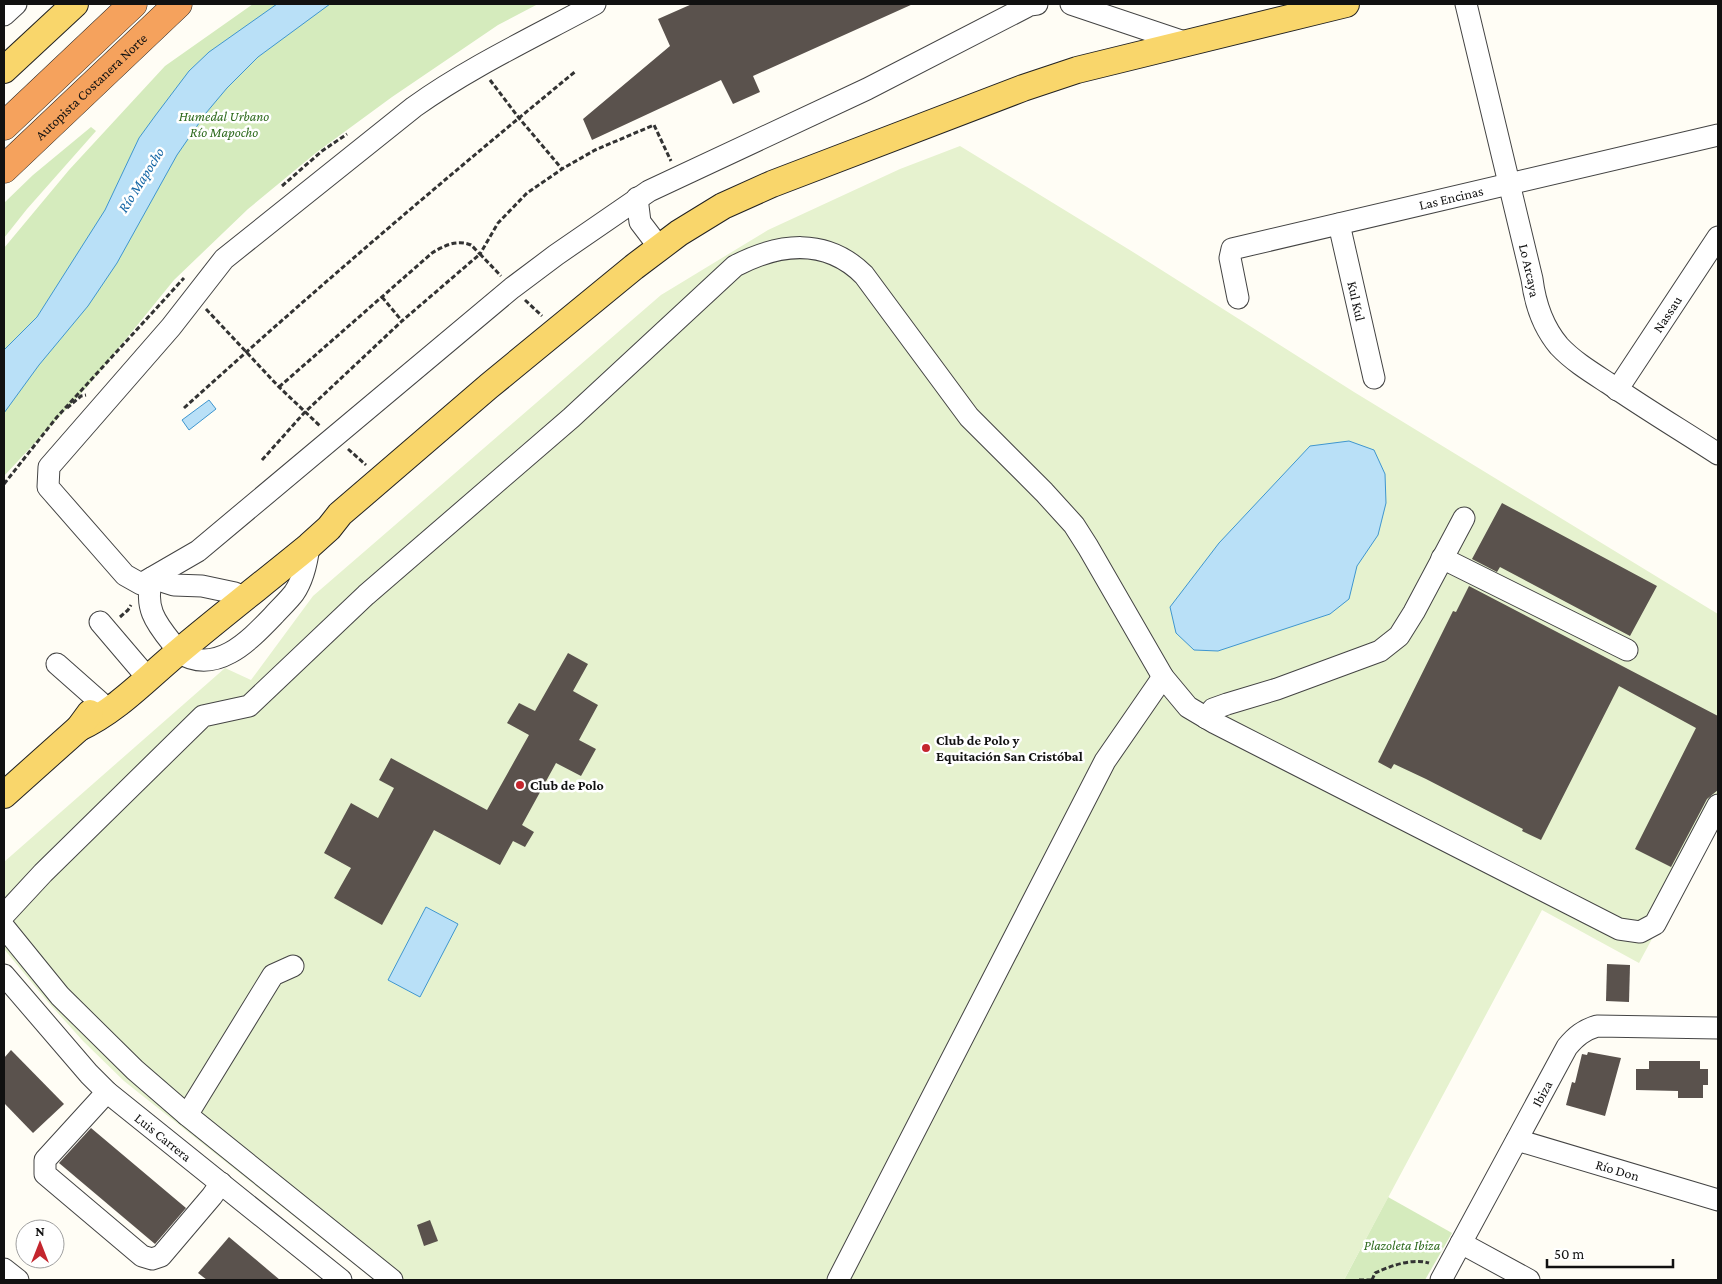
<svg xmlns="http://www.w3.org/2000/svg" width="1722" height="1284" font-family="'Crimson Pro',serif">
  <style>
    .green { fill: #d5ebbd }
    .pitch { fill: #e6f2cf }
    .water { fill: #b9e0f7; stroke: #3f96cf }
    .building { fill: #5a524d }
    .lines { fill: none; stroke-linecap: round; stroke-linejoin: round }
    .minor-casing { stroke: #444; stroke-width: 23 }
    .major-casing { stroke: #222; stroke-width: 28 }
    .highway-casing { stroke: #222; stroke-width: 29 }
    .path { stroke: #333; stroke-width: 3; stroke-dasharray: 5 2.5; stroke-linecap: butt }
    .minor { stroke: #fff; stroke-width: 21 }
    .major { stroke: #f9d66b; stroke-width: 26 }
    .highway { stroke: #f5a25d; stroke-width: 28 }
    .poi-dot { fill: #c4262e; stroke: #fff; stroke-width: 2 }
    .labels { text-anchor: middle; stroke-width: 5; stroke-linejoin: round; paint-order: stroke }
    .street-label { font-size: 14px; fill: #111; stroke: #fff }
    .park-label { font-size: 14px; font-style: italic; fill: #2f6b1f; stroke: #fff }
    .poi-label { font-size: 14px; font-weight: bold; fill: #111; stroke: #fff; text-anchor: start }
    .water-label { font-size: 15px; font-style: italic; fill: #1768a6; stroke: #fff }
  </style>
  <rect width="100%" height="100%" fill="#fffdf5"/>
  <g class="green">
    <polygon points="253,4 538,4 498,25 392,97 317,152 248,209 174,280 87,387 4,476 4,248 69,170 165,66"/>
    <polygon points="91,127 96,131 27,209 4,238 4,203 33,175"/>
    <polygon points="1388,1197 1452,1233 1425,1280 1344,1280"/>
  </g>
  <polygon class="pitch" points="960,146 1133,252 1354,392 1718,614 1718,816 1639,963 1542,910 1344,1280 374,1280 124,1081 83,1041 48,1002 4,949 4,862 225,668 251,680 313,596 661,295 768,230 900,169"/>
  <g class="water">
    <polygon points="277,4 330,4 258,57 227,88 206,113 177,155 117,263 88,306 39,365 4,413 4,350 37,317 105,210 139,138 155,116 189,71 209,52"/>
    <polygon points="209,400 216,409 189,430 182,420"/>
    <polygon points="1349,441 1374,450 1385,474 1386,503 1378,535 1357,566 1349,599 1330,614 1218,651 1194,650 1176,633 1170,607 1219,543 1310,446"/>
    <polygon points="426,907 458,924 420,997 388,980"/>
  </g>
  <g class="building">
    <polygon points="692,4 913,4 753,76 760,92 733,104 721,80 592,140 583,119 670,46 658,19"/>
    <polygon points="1502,503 1657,586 1630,636 1500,567 1497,572 1472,559"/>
    <polygon points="1469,586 1718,716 1718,790 1707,799 1671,867 1635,849 1696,728 1619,686 1541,840 1522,831 1523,829 1426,779 1394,764 1391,769 1378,762 1453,611 1456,612"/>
    <polygon points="568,653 588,664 573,691 598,705 579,740 596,749 581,776 556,763 522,825 534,832 525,847 513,841 500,865 434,830 382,925 334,898 351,868 324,853 351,803 378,818 394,788 379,780 391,758 487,810 529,735 507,723 519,703 535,711"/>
    <polygon points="1607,964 1630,965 1629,1002 1606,1001"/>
    <polygon points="11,1050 64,1104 33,1133 4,1103 4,1058"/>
    <polygon points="1588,1052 1621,1058 1605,1116 1566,1105 1572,1082 1575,1083 1582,1054 1587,1055"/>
    <polygon points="1649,1061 1700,1061 1700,1069 1708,1069 1708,1085 1703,1085 1703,1098 1678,1098 1678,1091 1636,1090 1636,1069 1649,1069"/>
    <polygon points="91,1128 186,1208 155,1244 59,1163"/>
    <polygon points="430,1220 438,1241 424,1246 417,1225"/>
    <polygon points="229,1237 280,1280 207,1280 198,1273"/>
  </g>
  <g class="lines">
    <g class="minor-casing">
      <g id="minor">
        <path d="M595,4C534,37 470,67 414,107L224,259L171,327L49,467L48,487L125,575L141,584L198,551L512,288L556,255L649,191L867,89L1030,5L1037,4"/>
        <polyline points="1071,4 1187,43"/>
        <path id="s1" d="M1466,4L1532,279C1535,303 1543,327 1559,346C1573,361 1591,372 1608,383C1644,408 1681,430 1718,454"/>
        <polyline points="4,15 16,4"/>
        <polyline points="637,198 640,222 659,247"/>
        <path id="s2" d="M1339,224L1374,378"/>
        <path id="s3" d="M1238,298L1230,258L1232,249L1718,135"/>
        <path id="s4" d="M1617,390L1718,237"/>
        <polyline points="1442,558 1627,650"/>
        <polyline points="152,578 174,585 202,586 235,593"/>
        <path d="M152,578C144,607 155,622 172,643"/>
        <polyline points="100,622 140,669"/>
        <path d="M178,652C215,676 248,642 273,616C279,609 288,601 294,593C303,580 307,562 309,546"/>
        <polyline points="57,664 100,702"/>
        <polyline points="1206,718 1213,709 1227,704 1277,689 1380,651 1399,636 1414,612 1464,518"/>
        <path d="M4,915L43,873L203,716L249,706L366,595L571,418L735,266C779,243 826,237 864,275L969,417L1044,492L1074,525L1088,547L1163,677L1188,707L1215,723L1619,929L1640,932L1655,924L1718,805"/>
        <polyline points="4,927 60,996 135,1070 187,1115 392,1280"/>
        <path id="s5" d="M4,975L89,1074L107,1092L341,1280"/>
        <polyline points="107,1092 45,1160 45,1174 142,1256 152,1259 161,1256 212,1196 221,1183"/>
        <polyline points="187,1115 273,975 293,966"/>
        <path id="s6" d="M1517,1140L1718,1200"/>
        <polyline points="1461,1243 1529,1280"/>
        <polyline points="4,1269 18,1280"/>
        <polyline points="838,1280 1105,761 1163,677"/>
        <path id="s7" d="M1441,1280L1567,1047C1576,1036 1584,1030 1597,1026L1718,1028"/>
      </g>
    </g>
    <g class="major-casing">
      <g id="major">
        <polyline points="4,70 75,4"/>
        <path d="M79,728C116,711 145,680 176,654C220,617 265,582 309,546L329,528L340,514L489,386L634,267L679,233L723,206L772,184L1023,88L1077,70L1346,4"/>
        <polyline points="4,795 79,728 90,713"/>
      </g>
    </g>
    <g class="highway-casing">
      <g id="highway">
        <polyline points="4,126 133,4"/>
        <path id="s8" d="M4,169L178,4"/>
      </g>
    </g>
    <g class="path">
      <polyline points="490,80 519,118 562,169"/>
      <polyline points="282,186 322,151 347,134"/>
      <polyline points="382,297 402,321"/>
      <polyline points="525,300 542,316"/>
      <polyline points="206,309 279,387 320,426"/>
      <path d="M279,387L432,253C443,246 457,239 471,245C474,247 477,252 480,254L498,223L527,193L562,169L595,150L654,125L671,161"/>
      <polyline points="67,408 81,396 86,395"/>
      <path d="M184,408C312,292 443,180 576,71"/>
      <polyline points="348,449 366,465"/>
      <polyline points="262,460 304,413 402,321 480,254 501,276"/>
      <polyline points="4,484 57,417 184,278"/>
      <polyline points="120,617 128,610 131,605"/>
      <polyline points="1359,1280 1372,1280"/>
      <path d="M1372,1280L1375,1273C1390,1266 1412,1258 1429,1263"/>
    </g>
    <use href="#minor" class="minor"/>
    <use href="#major" class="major"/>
    <use href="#highway" class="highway"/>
  </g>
  <g class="poi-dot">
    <circle cx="926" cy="748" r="5"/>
    <circle cx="520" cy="785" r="5"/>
  </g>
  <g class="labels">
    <g class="street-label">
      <text dy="5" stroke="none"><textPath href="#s8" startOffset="120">Autopista Costanera Norte</textPath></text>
      <text dy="5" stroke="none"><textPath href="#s3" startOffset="275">Las Encinas</textPath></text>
      <text dy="5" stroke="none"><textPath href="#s1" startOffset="274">Lo Arcaya</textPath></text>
      <text dy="5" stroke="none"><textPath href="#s2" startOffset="79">Kul Kul</textPath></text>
      <text dy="5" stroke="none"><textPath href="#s4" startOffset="91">Nassau</textPath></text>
      <text dy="5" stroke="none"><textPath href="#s7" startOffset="212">Ibiza</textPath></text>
      <text dy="5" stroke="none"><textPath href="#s5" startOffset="228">Luis Carrera</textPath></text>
      <text dy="5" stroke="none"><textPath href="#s6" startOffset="105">Río Don</textPath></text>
    </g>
    <g class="park-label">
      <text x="224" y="121">Humedal Urbano<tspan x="224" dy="16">Río Mapocho</tspan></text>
      <text x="1402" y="1250">Plazoleta Ibiza</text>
    </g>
    <g class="poi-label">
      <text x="936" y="745">Club de Polo y<tspan x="936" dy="16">Equitación San Cristóbal</tspan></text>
      <text x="530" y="790">Club de Polo</text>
    </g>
    <g class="water-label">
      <text transform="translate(141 180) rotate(-58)" y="5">Río Mapocho</text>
    </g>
  </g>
  <rect width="1722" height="1284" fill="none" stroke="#111111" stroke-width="10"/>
  <g transform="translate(40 1244)"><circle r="24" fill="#ffffff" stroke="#a0a0a0"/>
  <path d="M0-4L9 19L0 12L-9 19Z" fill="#c4262e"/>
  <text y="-8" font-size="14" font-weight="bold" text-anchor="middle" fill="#111111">N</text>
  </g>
  <path d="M1547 1259v8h126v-8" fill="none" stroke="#111111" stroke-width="2.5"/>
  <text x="1554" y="1259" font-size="15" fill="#111111" stroke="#ffffff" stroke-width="4" paint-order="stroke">50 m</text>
</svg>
